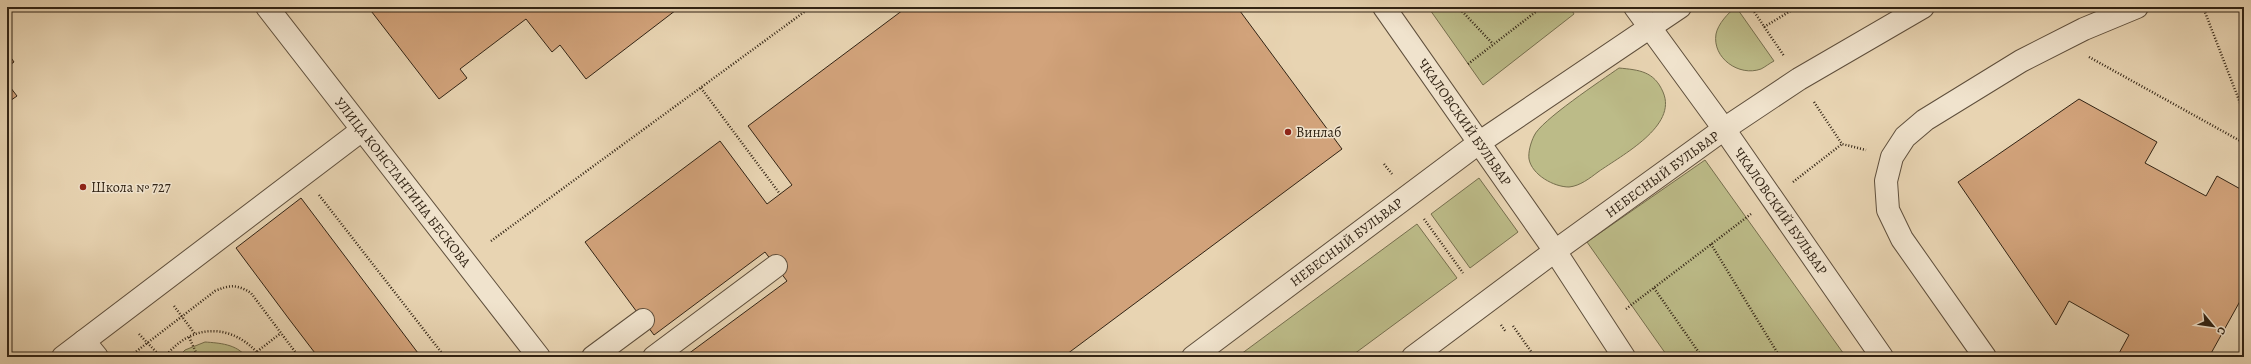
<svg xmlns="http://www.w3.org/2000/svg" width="2251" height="364" font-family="Alegreya,serif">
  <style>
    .green { fill: #bcbb88; stroke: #766f4e }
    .building { fill: #d2a37b; stroke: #312314 }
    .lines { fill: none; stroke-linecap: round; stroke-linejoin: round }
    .minor-casing { stroke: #5f4f3c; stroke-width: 24 }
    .path { stroke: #312314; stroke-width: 2.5; stroke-dasharray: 1 2; stroke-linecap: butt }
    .minor { stroke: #f0e3cd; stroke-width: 22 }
    .poi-dot { fill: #8f2418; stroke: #f0e3cd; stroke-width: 1.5 }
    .labels { text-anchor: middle; stroke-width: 3; stroke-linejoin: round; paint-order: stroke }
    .street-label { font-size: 14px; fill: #312314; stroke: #f0e3cd }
    .poi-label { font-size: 14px; fill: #312314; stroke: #f0e3cd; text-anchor: start }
  </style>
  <rect width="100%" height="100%" fill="#e8d4b2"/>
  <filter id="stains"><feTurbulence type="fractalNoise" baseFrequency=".005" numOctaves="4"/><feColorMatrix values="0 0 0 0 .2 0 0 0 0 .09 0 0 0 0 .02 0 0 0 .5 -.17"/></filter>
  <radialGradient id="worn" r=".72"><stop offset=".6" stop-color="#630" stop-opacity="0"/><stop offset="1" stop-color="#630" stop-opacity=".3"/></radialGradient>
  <g class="green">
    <polygon points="1428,7 1570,7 1574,14 1483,85"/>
    <path d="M1736,7L1774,61C1770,63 1765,67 1761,69C1739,77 1712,58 1716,34C1718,24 1728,13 1736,7Z"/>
    <path d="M1619,68C1639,70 1654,71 1663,92C1678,126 1622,155 1598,172C1590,178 1580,186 1569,187C1554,187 1532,175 1529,159C1528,152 1531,142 1534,136C1540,121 1602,80 1619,68Z"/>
    <polygon points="1705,160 1846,357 1668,357 1587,242"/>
    <polygon points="1479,178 1518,232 1470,268 1431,214"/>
    <polygon points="1417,224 1457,278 1350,357 1237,357"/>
    <path d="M205,342C219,343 237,344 246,357H178L185,350Z"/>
  </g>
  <g class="building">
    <polygon points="368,7 680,7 586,79 560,45 552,52 526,19 460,69 467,78 439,99"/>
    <polygon points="907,7 1237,7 1342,149 1063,357 684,357 787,281 765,252 654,335 585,242 720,141 767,204 792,185 748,126"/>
    <polygon points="7,52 14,62 7,67"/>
    <polygon points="7,83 17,96 7,103"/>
    <polygon points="2079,99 2157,142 2145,163 2206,196 2217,176 2244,191 2244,294 2209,357 2117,357 2129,335 2069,301 2056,325 1958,182"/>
    <polygon points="301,198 421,357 318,357 289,319 236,248"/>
  </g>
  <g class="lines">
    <g class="minor-casing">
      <g id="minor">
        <polyline points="267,7 539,357"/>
        <polyline points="1384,7 1555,251 1624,357"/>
        <polyline points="1635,7 1724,129 1882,357"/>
        <polyline points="84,341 97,357"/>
        <polyline points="63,357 362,130"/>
        <polyline points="593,357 643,320"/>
        <polyline points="654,357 776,266"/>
        <polyline points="1193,357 1480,142 1680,7"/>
        <polyline points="1413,357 1555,251 1724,129 1799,79 1923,7"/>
        <polyline points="1985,357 1902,239 1888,210 1886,181 1892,157 1905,137 1925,120 2021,61 2084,29 2137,7"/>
      </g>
    </g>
    <g class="path">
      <polyline points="1458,7 1493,44"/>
      <polyline points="1751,7 1784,56"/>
      <polyline points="2203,7 2244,113"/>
      <polyline points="1764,27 1797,7"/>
      <polyline points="2089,57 2244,143"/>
      <polyline points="1468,64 1542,7"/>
      <polyline points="701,88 780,194"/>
      <polyline points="1814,102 1842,144 1866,150"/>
      <polyline points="1384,164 1392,174"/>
      <polyline points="1793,182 1842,144"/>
      <polyline points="319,195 445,357"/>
      <polyline points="1424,219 1463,273"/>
      <polyline points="491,241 811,7"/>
      <polyline points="1711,244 1780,357"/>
      <polyline points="1654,288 1702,357"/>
      <polyline points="174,306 195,334"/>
      <polyline points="1626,309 1751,214"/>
      <polyline points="1501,325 1506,332"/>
      <polyline points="1513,326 1535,357"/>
      <polyline points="139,334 161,357"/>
      <polyline points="189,337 198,357"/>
      <path d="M129,357L215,291C229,285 237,284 251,293L299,357"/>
      <path d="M165,357C192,322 234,323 261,357"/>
      <polyline points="250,357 281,333"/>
    </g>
    <use href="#minor" class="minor"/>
  </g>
  <g class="poi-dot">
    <circle cx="1288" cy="132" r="4"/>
    <circle cx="83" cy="187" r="4"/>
  </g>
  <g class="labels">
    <g class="street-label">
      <text transform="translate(1465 122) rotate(55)" y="5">ЧКАЛОВСКИЙ БУЛЬВАР</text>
      <text transform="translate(1662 174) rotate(-36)" y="5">НЕБЕСНЫЙ БУЛЬВАР</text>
      <text transform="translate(403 182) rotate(52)" y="5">УЛИЦА КОНСТАНТИНА БЕСКОВА</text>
      <text transform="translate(1781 211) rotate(55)" y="5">ЧКАЛОВСКИЙ БУЛЬВАР</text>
      <text transform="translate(1346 242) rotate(-37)" y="5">НЕБЕСНЫЙ БУЛЬВАР</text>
    </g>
    <g class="poi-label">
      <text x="1296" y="137">Винлаб</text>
      <text x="91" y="192">Школа № 727</text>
    </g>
  </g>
  <rect width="2251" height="364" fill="none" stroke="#e8d4b2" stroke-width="24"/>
  <rect x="8" y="8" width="2235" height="348" fill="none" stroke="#312314" stroke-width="2"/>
  <rect x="12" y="12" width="2227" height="340" fill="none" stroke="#312314"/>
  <g transform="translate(2213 326) rotate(119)" stroke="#f0e3cd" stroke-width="3" paint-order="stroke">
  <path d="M0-3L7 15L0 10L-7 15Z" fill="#312314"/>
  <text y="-6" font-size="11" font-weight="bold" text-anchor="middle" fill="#312314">С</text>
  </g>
  <rect width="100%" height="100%" filter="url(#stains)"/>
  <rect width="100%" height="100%" fill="url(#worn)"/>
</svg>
